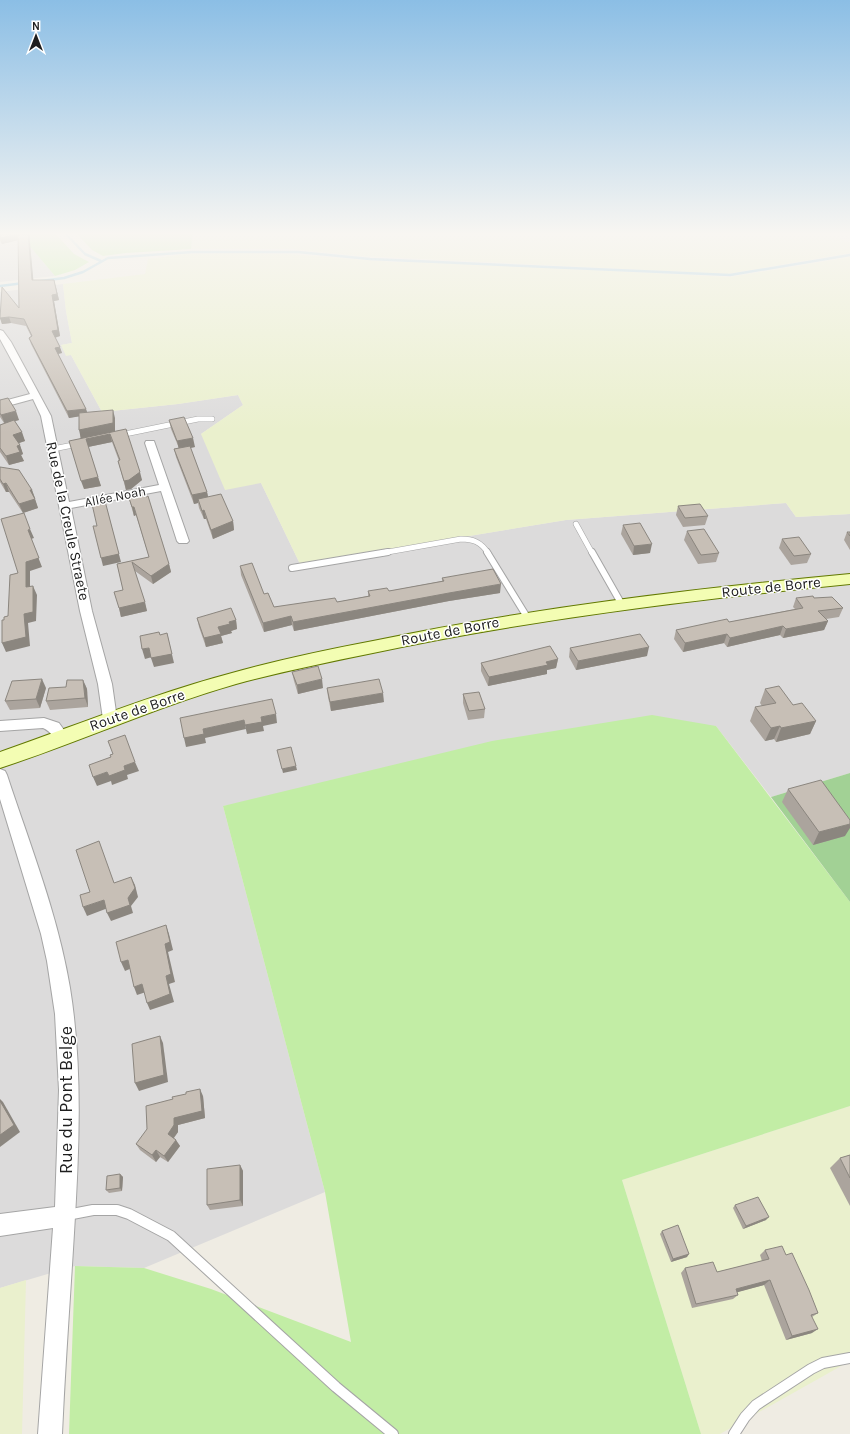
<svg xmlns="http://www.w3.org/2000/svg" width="850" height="1434" font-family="Karla,sans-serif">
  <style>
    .residential { fill: #dcdbdb }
    .farmland { fill: #eaf0cd }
    .grass { fill: #c2eda5 }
    .forest { fill: #a2d195 }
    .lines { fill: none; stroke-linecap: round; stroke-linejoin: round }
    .stream { stroke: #a0cce0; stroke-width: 2.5 }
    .service-far2-casing { stroke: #a5a5a5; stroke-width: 6 }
    .service-far1-casing { stroke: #a5a5a5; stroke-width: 8 }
    .service-casing { stroke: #a5a5a5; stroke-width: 12 }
    .minor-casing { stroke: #a5a5a5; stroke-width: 2 }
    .secondary-casing { stroke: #627900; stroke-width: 2 }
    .service-far2 { stroke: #fff; stroke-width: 5 }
    .service-far1 { stroke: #fff; stroke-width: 6 }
    .service { stroke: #fff; stroke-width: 10 }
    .minor { fill: #fff; fill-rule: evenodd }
    .secondary { fill: #f3fdb3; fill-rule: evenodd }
    .wall { fill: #aba49d }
    .shaded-wall { fill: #8b867f }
    .building { fill: #c7bfb6; stroke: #8b867f }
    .labels { text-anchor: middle; stroke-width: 3; stroke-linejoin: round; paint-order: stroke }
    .far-street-label { font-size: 13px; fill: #1e1e1e; stroke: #fff }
    .street-label { font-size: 15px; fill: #1e1e1e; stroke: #fff }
    .near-street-label { font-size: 18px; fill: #1e1e1e; stroke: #fff }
  </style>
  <rect width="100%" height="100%" fill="#efece3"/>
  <g class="residential">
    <polygon points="0,232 18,232 55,276 0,282"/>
    <polygon points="63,284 66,311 72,343 61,345 71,355 102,412 178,404 238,395 243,405 201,434 261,483 300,564 566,520 786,503 796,517 850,514 850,773 771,797 716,726 223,806 325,1192 144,1268 75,1266 0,1288 0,292"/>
  </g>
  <g class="farmland">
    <polygon points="193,232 825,232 850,243 850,253 727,274 360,256 293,249 191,249"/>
    <polygon points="242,253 288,254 393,262 432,262 730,277 850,257 850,514 796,517 786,503 566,520 300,564 261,483 225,490 201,434 243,405 238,395 178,404 102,412 71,355 66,356 61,345 72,343 66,311 63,284 145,274 148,259 186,254"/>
    <polygon points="850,1106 850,1361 720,1434 701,1434 622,1180"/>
    <polygon points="26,1280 22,1434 0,1434 0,1288"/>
  </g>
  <g class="grass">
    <polygon points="18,232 54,232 74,254 89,262 75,270 55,276"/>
    <polygon points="75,232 193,232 191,249 126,253 103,256 92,250"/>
    <polygon points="652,715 716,726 850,902 850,1106 622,1180 701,1434 69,1434 75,1266 144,1268 211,1289 351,1342 325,1192 223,806 492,741"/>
  </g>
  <polygon class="forest" points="850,773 850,902 771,797"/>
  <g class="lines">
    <g class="stream">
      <polyline points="64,232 85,254 101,261"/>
      <polyline points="41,281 64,278 83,272 108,258 192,252 298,252 370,259 730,275 850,255"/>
      <polyline points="0,286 24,283"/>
    </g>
    <g class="service-far2-casing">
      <g id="service-far2">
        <polyline points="120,435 198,419 212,419"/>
        <polyline points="53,449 78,444"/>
        <polyline points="576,524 592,553"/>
        <path d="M382,553L461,539C473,539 481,542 488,553"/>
      </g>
    </g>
    <g class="service-far1-casing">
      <g id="service-far1">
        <polyline points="487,552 527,617"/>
        <polyline points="592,552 621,603"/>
        <polyline points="292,568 388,552"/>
      </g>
    </g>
    <g class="service-casing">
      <g id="service">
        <polyline points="67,1215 93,1210 117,1210 129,1214 171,1236 336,1387 393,1434"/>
        <polyline points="734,1434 745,1417 756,1405 811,1369 823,1363 850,1358"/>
      </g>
    </g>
    <g class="minor-casing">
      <g id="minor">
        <polygon points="0,330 3,331 11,342 51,416 69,502 159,485 145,443 146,441 154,441 189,541 187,543 179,543 177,541 161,491 71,508 92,611 112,684 117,719 115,723 110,724 105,723 103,719 98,684 80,611 41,416 33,399 0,408 0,402 30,394 0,339"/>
        <path d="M44,718L59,723L69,737L67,741C55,744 53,732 43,728L0,731V721Z"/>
        <path d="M0,769L5,771L7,775C30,845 58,915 70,988C83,1068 79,1152 74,1233C70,1300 65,1367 62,1434H38L53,1228L0,1236V1214L55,1207L59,1090L55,1014L47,961L41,934L0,799Z"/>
      </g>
    </g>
    <g class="secondary-casing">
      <path id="secondary" d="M850,574V584C688,600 527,620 368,654C324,663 280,672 236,684C155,707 80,742 0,768V752C77,725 153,694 232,673C278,660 326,650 373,641C531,608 690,589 850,574Z"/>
    </g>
    <use href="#service-far2" class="service-far2"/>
    <use href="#service-far1" class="service-far1"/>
    <use href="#service" class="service"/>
    <use href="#minor" class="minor"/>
    <use href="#secondary" class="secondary"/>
  </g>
  <g class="wall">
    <polygon points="0,232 17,235 29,232 33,280 56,287 59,300 54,301 60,336 55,338 62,353 58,354 86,409 87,413 115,418 115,432 142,480 131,489 126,490 118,461 119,461 112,442 88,447 101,486 84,489 79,416 69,418 31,344 29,338 31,336 26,326 11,323 2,324 0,318 19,308 18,240 2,244 0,241"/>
    <polygon points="0,400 19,420 15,421 25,441 19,443 23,454 21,455 24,461 9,465 0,452 0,425 4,423 0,417"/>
    <polygon points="169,420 195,447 190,448 207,492 208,497 233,521 234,530 213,539 206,519 204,519 199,508 198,503 194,504 176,457 174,449 179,448 171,429"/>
    <polygon points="0,467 32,490 38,508 23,513 9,492 6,492 0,482"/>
    <polygon points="128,495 169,564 171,572 153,584 135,571 147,611 121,617 119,608 123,590 117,564 149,557 136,515 134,516"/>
    <polygon points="678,506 708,516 705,525 683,527 676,515"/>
    <polygon points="623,525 650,553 633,555 621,534"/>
    <polygon points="687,531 719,553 716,562 698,564 684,540"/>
    <polygon points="847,532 850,532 850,550 844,540"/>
    <polygon points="782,539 811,554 807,563 791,565 779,548"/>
    <polygon points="240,566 264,594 274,607 337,602 368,596 368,591 389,591 442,581 442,578 500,593 449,601 294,631 292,625 264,632 241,575"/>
    <polygon points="796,598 814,598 843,608 839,617 826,619 828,621 824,630 783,638 780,635 727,647 724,643 683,652 674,639 676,630 729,622 795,609 793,607"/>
    <polygon points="197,618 236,620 237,629 231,631 232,633 221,636 223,643 206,647 199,627"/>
    <polygon points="570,648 647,656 576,670 569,657"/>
    <polygon points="558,659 556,668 547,670 547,674 488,686 481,671 481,663"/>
    <polygon points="292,672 323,688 298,694 294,681"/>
    <polygon points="83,680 87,689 88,707 50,710 46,701 66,687"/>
    <polygon points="46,688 40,708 10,710 5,701"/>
    <polygon points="327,688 384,702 331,711 328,697"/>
    <polygon points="765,689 793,705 816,721 810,734 776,742 774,739 765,741 750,721 755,707 762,706 760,703"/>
    <polygon points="463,694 485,709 484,718 468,720 463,703"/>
    <polygon points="788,789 845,836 813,845 782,802"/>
    <polygon points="203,1096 205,1118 178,1125 178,1132 174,1138 180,1146 168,1162 160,1157 156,1162 140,1150 136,1144"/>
    <polygon points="850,1155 850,1206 830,1168 840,1158"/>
    <polygon points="240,1165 243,1171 243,1206 210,1210 207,1205"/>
    <polygon points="120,1174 123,1177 122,1191 109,1193 106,1190"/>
    <polygon points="735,1205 766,1220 743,1229 733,1208"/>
    <polygon points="662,1231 687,1257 671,1262 660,1234"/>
    <polygon points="765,1250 786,1255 818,1313 812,1317 812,1333 786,1340 764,1285 737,1292 738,1295 733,1299 692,1308 681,1273 685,1268 717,1272 762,1261 760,1255"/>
  </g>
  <g class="shaded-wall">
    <polygon points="28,232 29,232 34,287 32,280"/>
    <polygon points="17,235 19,240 2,244 0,238"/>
    <polygon points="54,280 59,300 54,301 60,336 53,338 52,331 52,295"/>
    <polygon points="9,317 11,323 2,324 0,318"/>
    <polygon points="60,347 62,353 57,354 55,348"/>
    <polygon points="86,409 88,415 69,418 67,411"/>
    <polygon points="113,410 115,418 115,432 81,439 79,430"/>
    <polygon points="16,411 19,420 5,424 1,415"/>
    <polygon points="22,432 25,441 16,444 13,435"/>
    <polygon points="110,434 112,442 88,447 86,439"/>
    <polygon points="193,438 195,447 179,450 177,441"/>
    <polygon points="20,445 23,454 21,455 24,461 9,465 6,456 17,446"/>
    <polygon points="140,472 142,480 131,489 126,490 124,481"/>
    <polygon points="98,477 101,486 84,489 81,481"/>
    <polygon points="6,483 9,492 6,492 3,484"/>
    <polygon points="30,490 32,490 35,498 33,499"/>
    <polygon points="207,492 209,501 198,499 198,503 194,504 192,495"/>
    <polygon points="35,499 38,508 23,513 19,504"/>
    <polygon points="132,507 134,507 136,515 134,516"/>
    <polygon points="107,509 121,562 103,566 101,558"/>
    <polygon points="204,510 206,519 204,519 202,511"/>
    <polygon points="233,521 234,530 213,539 211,530"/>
    <polygon points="30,529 34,538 31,539 42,567 30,571 30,596 26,587 26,562 28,530"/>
    <polygon points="652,544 650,553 633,555 634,546"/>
    <polygon points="169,564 171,572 153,584 151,576"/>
    <polygon points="501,584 500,593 449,601 294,631 293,622 449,593"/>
    <polygon points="33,586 37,595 36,621 28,623 30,646 6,652 2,643 24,614"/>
    <polygon points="145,602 147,611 121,617 119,608"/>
    <polygon points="291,616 292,625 264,632 263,623"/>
    <polygon points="236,620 237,629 231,631 232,633 221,636 223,643 206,647 204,638 218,627 229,622"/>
    <polygon points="828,621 824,630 783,638 786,629"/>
    <polygon points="783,626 780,635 727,647 730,638"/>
    <polygon points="167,633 174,663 154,667 151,658"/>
    <polygon points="727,634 724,643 683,652 685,643"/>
    <polygon points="649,647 647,656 576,670 578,661"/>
    <polygon points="149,648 152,657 145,659 142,649"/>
    <polygon points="558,659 556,668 547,670 547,674 488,686 489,677"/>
    <polygon points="42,679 46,688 40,708 36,699"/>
    <polygon points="322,679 323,688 298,694 297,685"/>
    <polygon points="83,680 87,689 88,707 85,698"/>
    <polygon points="383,693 384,702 331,711 330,702"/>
    <polygon points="276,714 277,723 263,726 264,731 247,734 245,725 261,717"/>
    <polygon points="244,720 246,729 205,738 206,743 186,747 184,738 203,729"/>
    <polygon points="816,721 810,734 776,742 781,728"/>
    <polygon points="780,726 774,739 765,741 771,728"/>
    <polygon points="135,762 139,771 127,775 128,779 112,785 111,781 97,786 93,777"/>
    <polygon points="296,766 297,770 283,773 282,769"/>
    <polygon points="850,824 850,828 845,836 813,845 819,832"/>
    <polygon points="131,877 135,885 138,897 131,906 133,913 111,921 107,913 128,898"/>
    <polygon points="104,900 108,908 87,916 83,907"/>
    <polygon points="166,925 169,934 173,950 168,952 175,982 169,984 174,1002 150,1010 147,1003 165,944"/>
    <polygon points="128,960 132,968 125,971 121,962"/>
    <polygon points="142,984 146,992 137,995 134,987"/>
    <polygon points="160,1036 163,1043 168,1082 139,1091 135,1083"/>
    <polygon points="200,1089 203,1096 205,1118 178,1125 178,1132 172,1140 168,1134 174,1118"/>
    <polygon points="0,1099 3,1102 20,1132 0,1147"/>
    <polygon points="176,1140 180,1146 168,1162 164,1156"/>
    <polygon points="156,1150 160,1157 156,1162 152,1155"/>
    <polygon points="240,1165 243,1171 243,1206 240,1200"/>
    <polygon points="120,1174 123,1177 122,1191 120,1188"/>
    <polygon points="769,1217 766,1220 743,1229 746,1226"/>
    <polygon points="689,1254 687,1257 671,1262 673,1259"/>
    <polygon points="770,1280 764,1285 731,1294 736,1289"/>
    <polygon points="818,1329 812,1333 786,1340 792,1336"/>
  </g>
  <g class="building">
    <polygon points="0,232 15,232 17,235 0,238"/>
    <polygon points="18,232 28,232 32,280 54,280 57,294 52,295 58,330 52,331 60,347 55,348 86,409 67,411 29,338 32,336 24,319 9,317 0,318 2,287 19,308"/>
    <polygon points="8,398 16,411 1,415 0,413 0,400"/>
    <polygon points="113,410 113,423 79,430 79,413"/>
    <polygon points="184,417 193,438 177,441 169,420"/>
    <polygon points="14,420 22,432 13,435 20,445 17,446 20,452 6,456 0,448 0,425"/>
    <polygon points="126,429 140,472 129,480 124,481 118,461 120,460 110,434 86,439 98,477 81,481 69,441"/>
    <polygon points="190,446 207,492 192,495 174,449"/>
    <polygon points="0,467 19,470 32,490 30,490 35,499 19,504 6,483 3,484 0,479"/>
    <polygon points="145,492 146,497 148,496 169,564 151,576 132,562 145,602 119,608 114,592 123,590 117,564 149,557 134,507 132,507 128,495"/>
    <polygon points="221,494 233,521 211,530 204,510 202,511 198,499"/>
    <polygon points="105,501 119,554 101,558 93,526 97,526 92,504"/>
    <polygon points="700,504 708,516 685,518 678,506"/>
    <polygon points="24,513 30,529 28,530 39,558 26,562 26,587 33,586 33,612 24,614 26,637 2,643 2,620 4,620 4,617 8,616 10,575 18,573 1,519"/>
    <polygon points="640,523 652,544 634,546 623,525"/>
    <polygon points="704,529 719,553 701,555 687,531"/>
    <polygon points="847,532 850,532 850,536"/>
    <polygon points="799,537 811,554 794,556 782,539"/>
    <polygon points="252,563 264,594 268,593 274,607 335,598 337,602 370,596 368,591 387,588 389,591 444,581 442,578 493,569 501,584 449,593 293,622 291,616 263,623 240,566"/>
    <polygon points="813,596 814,598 832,597 843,608 818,611 828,621 786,629 783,626 730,638 727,634 685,643 676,630 727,619 729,622 803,608 796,598"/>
    <polygon points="231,608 236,620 229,622 230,624 218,627 221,634 204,638 197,618"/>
    <polygon points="159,632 160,635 167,633 172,654 151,658 149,648 142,649 140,636"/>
    <polygon points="640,634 649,647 578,661 570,648"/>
    <polygon points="550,646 558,659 546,662 548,665 489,677 481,663"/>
    <polygon points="318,666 322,679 297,685 292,672"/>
    <polygon points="42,679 36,699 5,701 12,681"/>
    <polygon points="379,679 383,693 330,702 327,688"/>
    <polygon points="67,680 83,680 85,698 46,701 49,688 66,687"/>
    <polygon points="779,686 793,705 802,703 816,721 781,728 780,726 771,728 755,707 776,703 765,689"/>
    <polygon points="479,692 485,709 469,711 463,694"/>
    <polygon points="272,699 276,714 261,717 262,722 245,725 244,720 240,721 203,729 204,734 184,738 180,718"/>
    <polygon points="125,735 135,762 124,766 125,770 109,776 107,772 93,777 89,765 111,757 110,755 113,754 108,741"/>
    <polygon points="291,747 296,766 282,769 277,750"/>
    <polygon points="821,780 850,820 850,824 819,832 788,789"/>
    <polygon points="99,841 114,883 131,877 135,888 128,898 130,905 107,913 104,900 83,907 80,895 90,892 76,850"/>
    <polygon points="166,925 170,942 165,944 171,974 166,976 170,994 147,1003 142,984 134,987 128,960 121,962 116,942"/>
    <polygon points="160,1036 164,1075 135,1083 132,1044"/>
    <polygon points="200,1089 202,1111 174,1118 174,1125 168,1134 176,1140 164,1156 156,1150 152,1155 136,1144 147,1129 146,1106 173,1099 172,1097 186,1094 186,1092"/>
    <polygon points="0,1101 14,1125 0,1135"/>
    <polygon points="850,1155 850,1178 840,1158"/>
    <polygon points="240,1165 240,1200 207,1205 207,1169"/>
    <polygon points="120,1174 120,1188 106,1190 107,1176"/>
    <polygon points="758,1197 769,1217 746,1226 735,1205"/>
    <polygon points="678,1225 689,1254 673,1259 662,1231"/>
    <polygon points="782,1246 786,1255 792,1253 809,1290 818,1313 811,1315 818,1329 792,1336 770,1280 736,1289 738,1295 696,1304 685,1268 713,1262 717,1272 769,1259 765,1250"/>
  </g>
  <linearGradient id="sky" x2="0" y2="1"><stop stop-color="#8bbee5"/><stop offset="0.54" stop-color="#f8f6f2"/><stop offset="1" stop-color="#f8f6f2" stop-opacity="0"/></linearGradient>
  <rect width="850" height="433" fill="url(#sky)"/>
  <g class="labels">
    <g class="far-street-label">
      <text transform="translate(115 496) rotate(-11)" y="5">Allée Noah</text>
    </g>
    <g class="street-label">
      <text transform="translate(68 521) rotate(78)" y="5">Rue de la Creule Straete</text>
      <text transform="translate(771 587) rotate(-6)" y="5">Route de Borre</text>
      <text transform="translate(450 631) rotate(-11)" y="5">Route de Borre</text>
      <text transform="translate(137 710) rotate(-19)" y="5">Route de Borre</text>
    </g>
    <g class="near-street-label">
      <text transform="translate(66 1100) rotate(-90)" y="6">Rue du Pont Belge</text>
    </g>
  </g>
  <g transform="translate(36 36)" stroke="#ffffff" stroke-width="3" paint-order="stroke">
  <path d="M0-3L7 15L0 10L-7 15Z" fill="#1e1e1e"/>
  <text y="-6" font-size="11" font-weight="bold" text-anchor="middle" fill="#1e1e1e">N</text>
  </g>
</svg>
